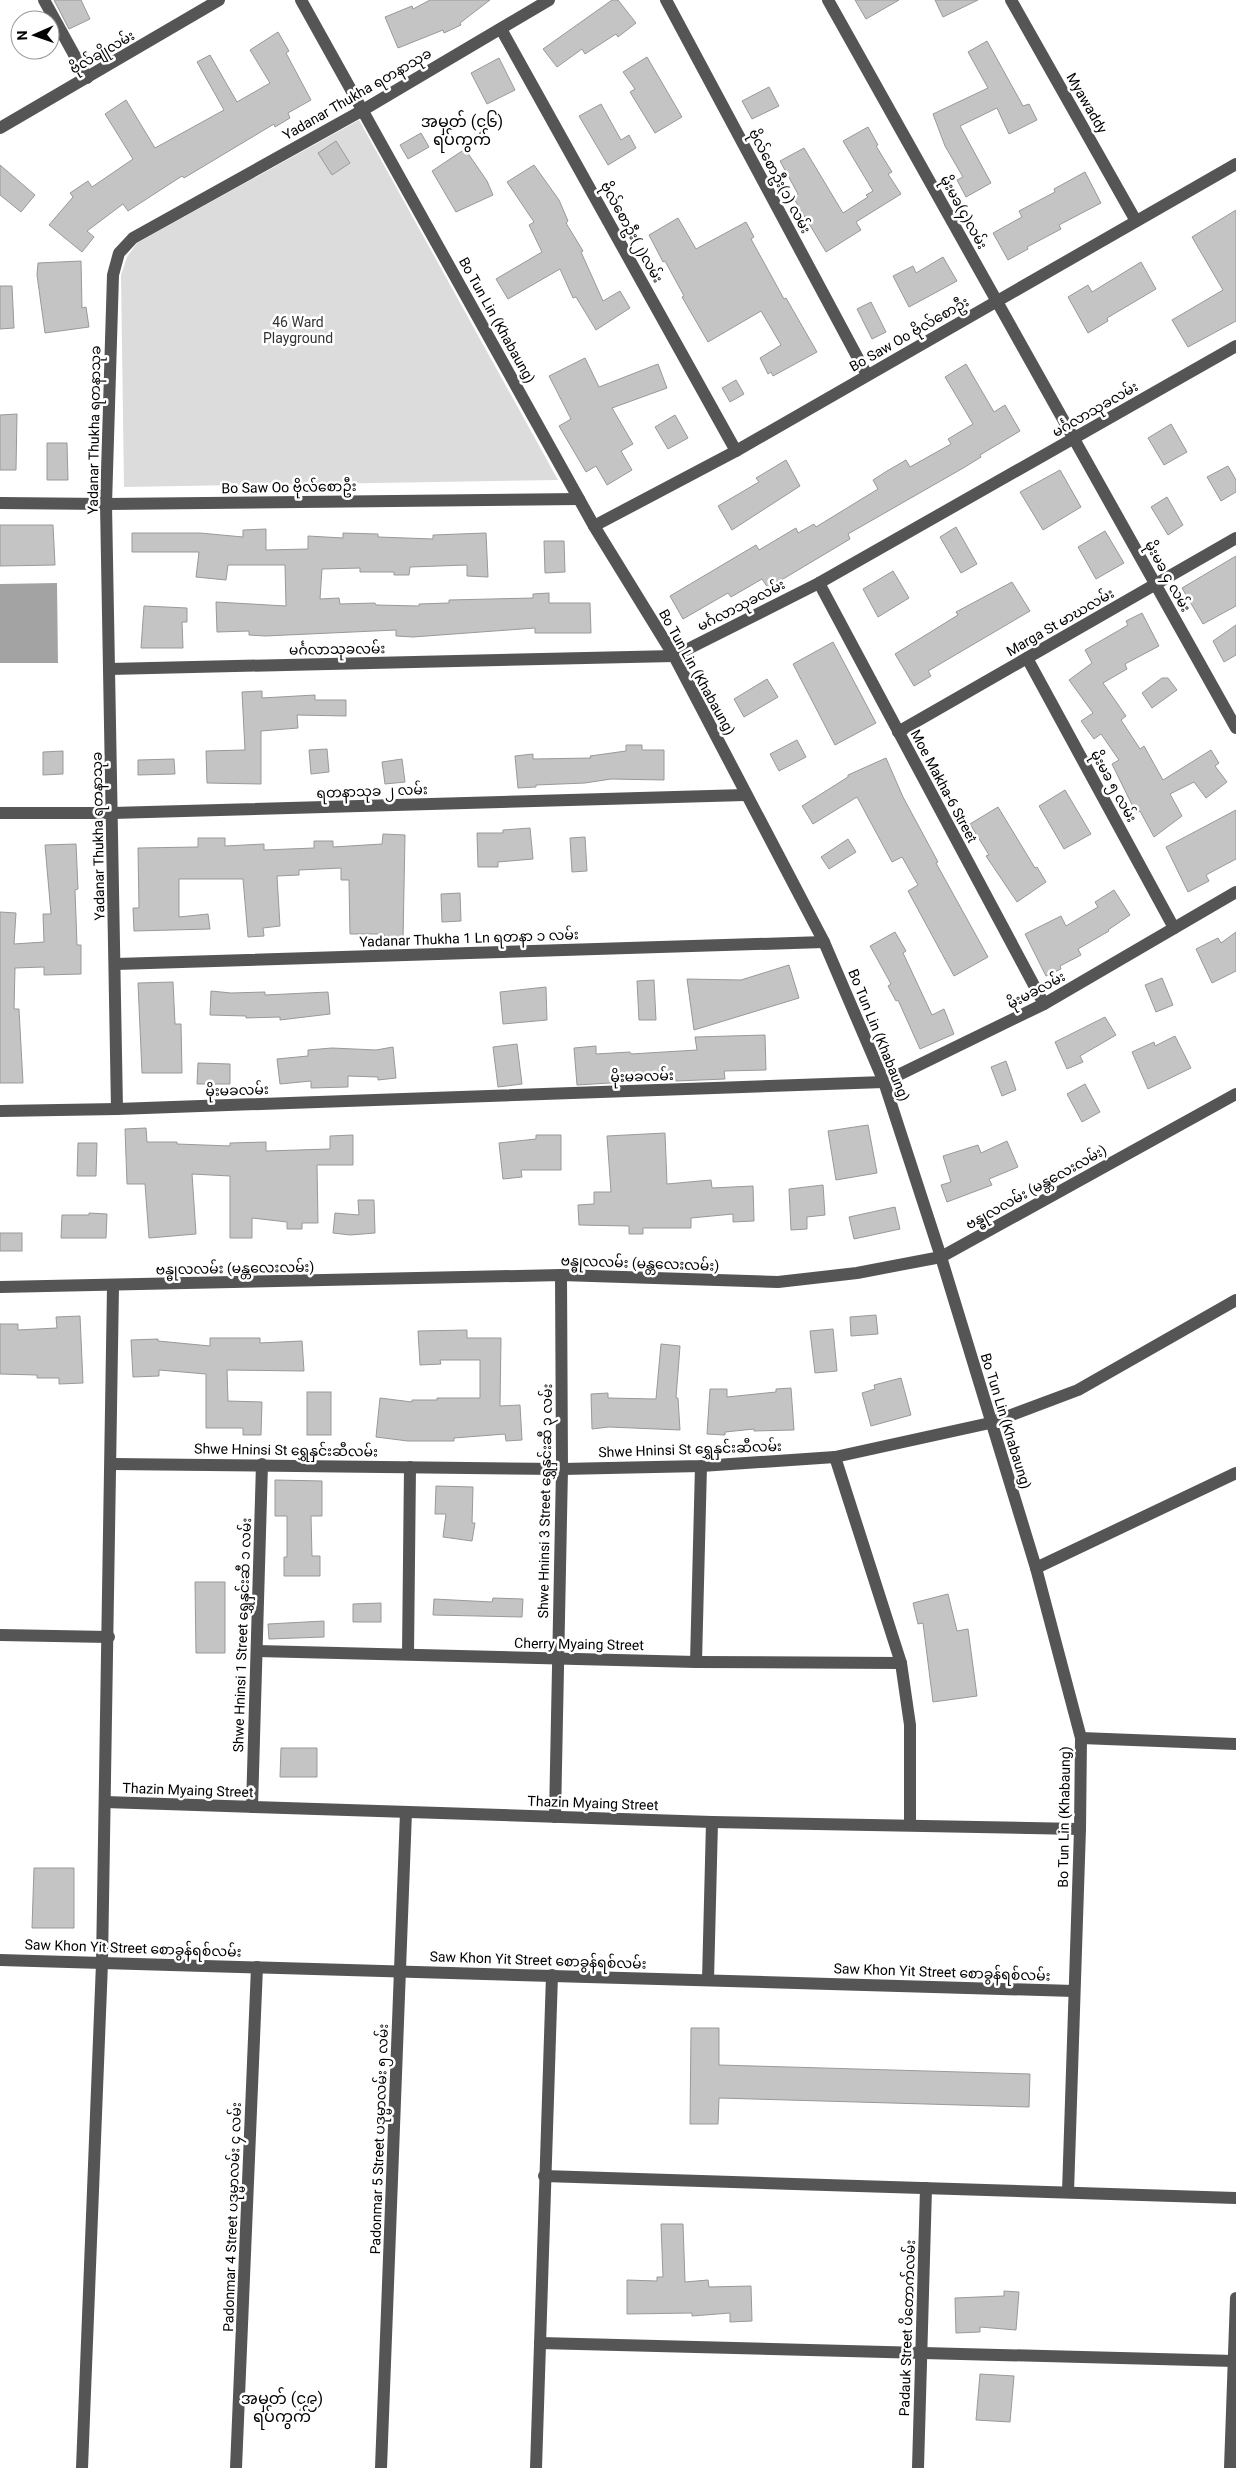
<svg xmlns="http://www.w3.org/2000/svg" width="1236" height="2468" font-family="Roboto,'Noto Sans Myanmar',sans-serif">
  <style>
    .green { fill: #dcdcdc }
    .water { fill: #a3a3a3 }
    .building { fill: #c4c4c4; stroke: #999 }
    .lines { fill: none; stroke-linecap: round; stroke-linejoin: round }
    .minor { stroke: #555; stroke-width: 12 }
    .labels { text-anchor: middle; stroke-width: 5; stroke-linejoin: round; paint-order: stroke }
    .street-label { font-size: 14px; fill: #000; stroke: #fff }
    .park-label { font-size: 14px; fill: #333; stroke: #fff }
    .quarter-label { font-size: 16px; fill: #000; stroke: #fff }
  </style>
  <rect width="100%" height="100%" fill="#fff"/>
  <polygon class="green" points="359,120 558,480 124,487 121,275 127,257 137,243"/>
  <polygon class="water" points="57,583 58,663 0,663 0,584"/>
  <g class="building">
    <polygon points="54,0 81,0 90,19 69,29"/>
    <polygon points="430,0 490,0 460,23 461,25 444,33 443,30 398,48 385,17 412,6 413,9"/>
    <polygon points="612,0 618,0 636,23 618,37 616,34 585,54 582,49 557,67 543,49"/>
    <polygon points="855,0 899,0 866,19"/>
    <polygon points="935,0 978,0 943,17"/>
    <polygon points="278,32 289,51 286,53 311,100 288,113 290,118 275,127 274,124 184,178 182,176 128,211 123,204 87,231 94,237 82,252 49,225 73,197 70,193 88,181 92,187 133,159 105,114 126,100 155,148 224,110 197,62 210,55 237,102 270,83 250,50"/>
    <polygon points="987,41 1023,106 1029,104 1037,120 1009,134 997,108 960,126 991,183 966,197 957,180 963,177 945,146 933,114 988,88 968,52"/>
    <polygon points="647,57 682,117 655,133 630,92 635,89 623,72"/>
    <polygon points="499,58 515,90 487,104 471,73"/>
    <polygon points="769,87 779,106 752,119 742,101"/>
    <polygon points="601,104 621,140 629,135 636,148 608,165 579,116"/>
    <polygon points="868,127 878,145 876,146 892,172 888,174 901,194 856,222 861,230 826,252 793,197 798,194 780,161 804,148 843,213 868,197 866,195 873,191 843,141"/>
    <polygon points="421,133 429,147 408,159 400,145"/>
    <polygon points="336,141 350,163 332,175 318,153"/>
    <polygon points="465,149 487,181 493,195 456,212 432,171"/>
    <polygon points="0,165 35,195 21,212 0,195"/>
    <polygon points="534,165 559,200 568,221 566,223 583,251 581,252 603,301 620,291 630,308 596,330 576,297 573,298 560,269 508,299 496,279 542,252 529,225 534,222 507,182"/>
    <polygon points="1085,172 1101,203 1059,225 1061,229 1027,247 1028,249 1008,260 993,233 1022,217 1019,211 1055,192 1054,189"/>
    <polygon points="1236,210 1236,321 1188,347 1172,320 1223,290 1192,237"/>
    <polygon points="678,218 696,249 746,222 754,237 751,239 784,299 786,298 817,352 773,376 771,372 768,374 760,358 781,345 761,311 708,342 682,297 684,296 665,261 663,262 649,235"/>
    <polygon points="943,257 957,281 909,307 893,276 913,266 916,273"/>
    <polygon points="81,261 82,308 86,307 89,327 45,333 37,275 38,263"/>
    <polygon points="1141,262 1156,289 1107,318 1108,321 1088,333 1068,297 1088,285 1092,292"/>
    <polygon points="0,286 12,286 14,328 0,329"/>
    <polygon points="871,302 886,332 872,339 857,309"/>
    <polygon points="585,358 599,387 658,364 667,388 612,408 633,444 621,451 632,470 607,485 596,466 586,472 559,426 571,419 549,376"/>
    <polygon points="966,364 994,412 1005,405 1020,431 980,455 981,457 965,467 848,534 850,539 768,588 762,579 731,597 728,593 683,619 670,596 756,545 759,550 796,528 798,533 814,524 816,527 878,489 873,480 887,471 906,460 910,467 951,444 948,439 973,424 945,377"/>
    <polygon points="736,380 744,394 730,402 722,388"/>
    <polygon points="17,414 16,470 0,470 0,415"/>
    <polygon points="675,415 688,438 668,449 655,427"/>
    <polygon points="1171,424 1187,452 1164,465 1148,438"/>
    <polygon points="47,443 67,443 68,480 47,480"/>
    <polygon points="786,460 800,486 732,530 718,506 759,482 756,478"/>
    <polygon points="1228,466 1236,480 1236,492 1221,501 1207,477"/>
    <polygon points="1060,470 1081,507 1043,530 1020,492"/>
    <polygon points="1167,497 1183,525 1168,535 1151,507"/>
    <polygon points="0,525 53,525 55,565 0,566"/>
    <polygon points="956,527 977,564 961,573 940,537"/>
    <polygon points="266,529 266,550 308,549 308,536 343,538 343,533 378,534 378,537 433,539 433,535 486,533 488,577 467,576 467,565 410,567 409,575 394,575 394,572 360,572 360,568 322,569 320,599 339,598 340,604 375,603 376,605 419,606 419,604 449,603 449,600 533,598 533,594 549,593 549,603 590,603 591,633 535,633 535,628 413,637 396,636 396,630 265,636 249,635 249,631 217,632 216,602 286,606 285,565 228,565 226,580 196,577 199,552 132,552 132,533 200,533 243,537 243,530"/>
    <polygon points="1105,531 1124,563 1096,579 1078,547"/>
    <polygon points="544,541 564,541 565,572 545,573"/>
    <polygon points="1236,556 1236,606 1203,624 1182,588"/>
    <polygon points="893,571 909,598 878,617 863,589"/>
    <polygon points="1012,582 1030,611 928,671 931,676 914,686 895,654 958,615 956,612"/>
    <polygon points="144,606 187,608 187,622 182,622 183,648 141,648"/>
    <polygon points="1142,613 1159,646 1125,664 1127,669 1103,683 1126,716 1121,720 1140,749 1144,746 1163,780 1211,750 1219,763 1215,766 1227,782 1206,798 1194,782 1170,794 1182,816 1154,837 1140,811 1136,813 1112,764 1119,760 1101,734 1094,739 1081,721 1093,713 1069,680 1092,663 1085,650 1128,625 1126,621"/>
    <polygon points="1236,625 1236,655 1224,662 1213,641"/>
    <polygon points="833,642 876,723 835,745 793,664"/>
    <polygon points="1162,678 1168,678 1177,690 1152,708 1142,693"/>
    <polygon points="767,679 778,697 744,717 734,699"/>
    <polygon points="262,691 262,698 315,695 315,700 346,700 346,716 297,715 298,728 261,731 261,784 207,783 206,751 245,750 242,692"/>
    <polygon points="797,740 806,757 779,771 770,754"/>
    <polygon points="626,745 642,745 642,750 664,750 664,780 611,779 585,783 536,785 536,787 518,788 515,756 533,754 533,759 591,758 590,756 626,751"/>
    <polygon points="327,749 329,772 311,774 309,750"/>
    <polygon points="63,751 63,774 43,775 43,752"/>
    <polygon points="886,758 903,797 938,862 936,863 988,957 954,976 908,891 918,885 902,857 892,862 857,797 813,824 802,806 848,777 848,775"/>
    <polygon points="174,759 175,774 138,775 138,760"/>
    <polygon points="402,759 405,782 385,784 382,762"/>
    <polygon points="1065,790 1091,834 1064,849 1039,806"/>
    <polygon points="998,807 1035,868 1037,867 1046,882 1017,902 986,856 989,855 970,824"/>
    <polygon points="1236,810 1236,859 1206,875 1209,881 1188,892 1166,847"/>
    <polygon points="530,828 533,859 498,862 498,867 478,867 477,833 503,833 503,830"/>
    <polygon points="383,834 405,835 403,940 384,940 384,934 350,934 349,880 341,880 341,868 299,870 299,875 277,876 280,926 263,928 264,936 248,937 243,879 179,879 179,917 208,914 210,929 134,931 133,908 139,908 138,848 198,847 198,838 225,838 225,846 264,844 264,850 314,848 314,841 333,841 333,847 382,844"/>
    <polygon points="585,837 587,871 572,872 570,838"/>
    <polygon points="848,839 856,852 829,869 821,857"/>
    <polygon points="76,844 78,889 75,890 77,945 81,945 81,974 44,975 44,967 15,968 14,1009 19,1009 23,1083 0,1083 0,912 16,913 14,944 44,942 43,914 51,914 45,845"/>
    <polygon points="1114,890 1130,915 1108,930 1109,931 1078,949 1081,955 1060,966 1061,969 1046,976 1025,934 1061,916 1066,926 1098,907 1095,902"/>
    <polygon points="460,893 461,921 442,922 441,894"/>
    <polygon points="895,932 906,951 903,953 932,1015 944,1009 954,1034 920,1049 898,1000 896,1001 888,986 891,984 870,946"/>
    <polygon points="1236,932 1236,971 1212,983 1196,949 1218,938 1221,943"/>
    <polygon points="789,965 799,998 694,1030 687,979 741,980"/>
    <polygon points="1162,978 1173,1005 1156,1012 1145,985"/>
    <polygon points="654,980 656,1020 639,1020 637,981"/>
    <polygon points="173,982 175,1024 181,1024 182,1073 142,1073 138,983"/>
    <polygon points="546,987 547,1020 503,1024 500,992"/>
    <polygon points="211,991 231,993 265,992 265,995 328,992 330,1014 280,1020 280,1017 246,1018 246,1016 210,1015"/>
    <polygon points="1105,1017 1116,1035 1080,1056 1083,1062 1067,1069 1055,1042"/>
    <polygon points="765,1035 766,1070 724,1071 725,1079 676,1081 676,1079 577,1085 574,1048 596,1046 596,1054 630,1052 631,1054 697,1050 695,1037"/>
    <polygon points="1175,1036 1191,1068 1148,1089 1132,1052 1154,1042 1155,1046"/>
    <polygon points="517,1044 522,1084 498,1087 493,1047"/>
    <polygon points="393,1047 396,1078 378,1080 378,1077 348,1076 348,1087 311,1088 311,1081 280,1084 277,1059 308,1056 308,1050 332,1048 376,1050"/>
    <polygon points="1006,1061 1016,1090 1002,1096 991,1067"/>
    <polygon points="198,1063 230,1064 230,1084 197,1084"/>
    <polygon points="1085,1084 1100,1112 1082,1122 1067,1094"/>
    <polygon points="868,1125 877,1173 836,1180 828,1131"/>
    <polygon points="146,1128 147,1142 177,1142 177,1144 230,1146 230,1143 266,1142 266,1151 330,1149 330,1136 353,1135 353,1165 317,1165 318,1223 302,1223 302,1229 287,1229 287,1222 252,1218 252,1238 230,1238 230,1176 192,1174 196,1234 149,1238 145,1184 127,1184 125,1129"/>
    <polygon points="665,1133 667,1184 711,1180 712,1188 753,1186 754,1221 733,1222 733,1214 691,1218 691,1228 643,1228 643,1234 629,1234 629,1226 579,1225 578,1205 594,1204 594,1192 611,1192 607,1136"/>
    <polygon points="536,1135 561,1135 561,1170 521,1170 522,1177 503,1179 499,1143 536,1139"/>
    <polygon points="1007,1141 1018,1167 989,1179 992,1185 947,1202 941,1185 951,1182 943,1156 978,1145 981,1153"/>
    <polygon points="78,1143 97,1143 96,1176 77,1176"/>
    <polygon points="823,1185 825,1215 807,1217 807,1229 791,1230 789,1189"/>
    <polygon points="358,1200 374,1200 375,1233 350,1235 333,1233 335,1213 359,1215"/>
    <polygon points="895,1207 900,1229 854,1239 849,1217"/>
    <polygon points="89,1213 107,1214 106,1238 61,1238 62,1215 89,1215"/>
    <rect x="0" y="1233" width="22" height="18"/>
    <polygon points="876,1315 878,1334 851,1336 850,1317"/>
    <polygon points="80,1316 83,1383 59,1384 59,1378 37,1378 37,1375 0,1374 0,1324 18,1324 18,1330 57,1328 56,1317"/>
    <polygon points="833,1329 837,1371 815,1373 810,1331"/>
    <polygon points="467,1330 467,1338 501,1338 500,1406 520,1405 522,1440 506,1441 505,1434 454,1438 454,1441 408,1441 376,1437 380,1398 412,1402 412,1400 437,1400 437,1398 480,1398 480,1360 440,1360 441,1364 420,1365 418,1331"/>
    <polygon points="210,1338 260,1338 260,1343 302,1341 304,1371 227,1370 228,1401 262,1402 261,1435 243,1435 243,1428 206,1428 206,1374 159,1370 159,1376 133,1377 131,1340 158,1339 158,1341 210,1346"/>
    <polygon points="661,1344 680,1346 676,1398 678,1398 680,1430 609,1427 592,1429 591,1394 608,1393 608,1398 656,1399"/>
    <polygon points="901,1378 911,1415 871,1426 862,1393 875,1389 874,1385"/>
    <polygon points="791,1388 794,1430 754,1431 754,1429 725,1432 725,1435 707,1434 710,1389 727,1389 727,1397 776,1392 776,1389"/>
    <rect x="307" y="1392" width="24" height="43"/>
    <polygon points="275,1480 322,1481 322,1516 311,1516 312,1556 320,1556 320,1576 284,1576 284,1557 287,1557 287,1516 275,1516"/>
    <polygon points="436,1486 473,1487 472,1523 475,1523 472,1541 443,1537 446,1514 435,1514"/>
    <polygon points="195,1582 225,1582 225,1653 196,1653"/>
    <polygon points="948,1594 957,1631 968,1629 977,1696 933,1702 923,1623 918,1624 913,1603"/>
    <polygon points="493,1598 523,1599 522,1617 433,1615 434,1599 492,1602"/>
    <polygon points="381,1603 381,1622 353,1622 353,1604"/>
    <polygon points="324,1621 324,1637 269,1639 268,1624"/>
    <polygon points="281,1748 317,1748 317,1777 280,1777"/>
    <polygon points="34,1868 74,1868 74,1928 32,1928"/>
    <polygon points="691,2028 719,2028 719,2065 1030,2074 1029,2107 719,2098 718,2124 690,2124"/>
    <polygon points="661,2224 683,2224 685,2282 708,2280 709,2287 751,2286 752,2321 730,2322 730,2313 692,2316 692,2313 627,2314 627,2280 657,2281 657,2277 663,2277"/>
    <polygon points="1004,2291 1019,2292 1016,2330 980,2327 980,2332 956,2333 955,2298 1004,2296"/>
    <polygon points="980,2374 1014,2376 1010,2422 976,2420"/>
  </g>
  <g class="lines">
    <g class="minor">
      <polyline points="44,0 87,78"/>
      <polyline points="301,0 594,526 674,656 824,942 884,1082 941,1257 1036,1568 1081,1738 1080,1829 1068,2192"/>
      <polyline points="666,0 867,375"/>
      <polyline points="828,0 1236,728"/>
      <polyline points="1011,0 1136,221"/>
      <polyline points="501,29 736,451"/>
      <polyline points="0,128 219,0"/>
      <polyline points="0,503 106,504 579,499"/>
      <polyline points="594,526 736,451 1236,164"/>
      <polyline points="819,583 1044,1004"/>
      <polyline points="1027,658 1174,928"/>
      <polyline points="109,669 674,656 819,583 1236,346"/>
      <polyline points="898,732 1236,538"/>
      <polyline points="0,813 112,813 745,795"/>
      <polyline points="116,964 824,942"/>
      <polyline points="117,1109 106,504 113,275 119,253 133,238 363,110 549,0"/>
      <polyline points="0,1111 117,1109 884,1082 1044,1004 1236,892"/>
      <polyline points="0,1287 561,1275 778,1282 857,1273 941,1257 1236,1094"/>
      <polyline points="835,1457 901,1663 910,1725 910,1824"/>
      <polyline points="112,1464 562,1469 701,1466 835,1457 990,1423 1078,1390 1236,1300"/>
      <polyline points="1036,1568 1236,1473"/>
      <polyline points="0,1635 109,1637"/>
      <polyline points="257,1651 696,1662 901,1663"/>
      <polyline points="408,1654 410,1467"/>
      <polyline points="696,1662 701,1466"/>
      <polyline points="1081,1738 1236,1744"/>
      <polyline points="105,1802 712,1822 1080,1829"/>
      <polyline points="252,1807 262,1464"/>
      <polyline points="555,1817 562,1469 561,1275"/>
      <polyline points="0,1960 1074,1991"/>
      <polyline points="708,1980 712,1822"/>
      <polyline points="544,2176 1236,2198"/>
      <polyline points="540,2343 1234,2361"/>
      <polyline points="82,2468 102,1963 113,1286"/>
      <polyline points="236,2468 257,1967"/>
      <polyline points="381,2468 406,1812"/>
      <polyline points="536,2468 552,1975"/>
      <polyline points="918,2468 926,2188"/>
      <polyline points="1230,2468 1236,2298"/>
    </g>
  </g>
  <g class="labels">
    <g class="street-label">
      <text transform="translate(102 52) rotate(-30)" y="5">ဗိုလ်ချိုလမ်း</text>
      <text transform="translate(357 94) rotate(-30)" y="5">Yadanar Thukha ရတနာသုခ</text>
      <text transform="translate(1087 103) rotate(60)" y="5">Myawaddy</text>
      <text transform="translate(780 181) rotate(62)" y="5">ဗိုလ်စောဦး(၁) လမ်း</text>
      <text transform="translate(964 212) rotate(61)" y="5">မိုးမခ(၄)လမ်း</text>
      <text transform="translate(632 232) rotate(61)" y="5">ဗိုလ်စောဦး(၂)လမ်း</text>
      <text transform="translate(497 320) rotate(61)" y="5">Bo Tun Lin (Khabaung)</text>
      <text transform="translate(909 334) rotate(-30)" y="5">Bo Saw Oo ဗိုလ်စောဦး</text>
      <text transform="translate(1095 409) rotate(-30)" y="5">မင်္ဂလာသုခလမ်း</text>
      <text transform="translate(94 430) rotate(-89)" y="5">Yadanar Thukha ရတနာသုခ</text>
      <text transform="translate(289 487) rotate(-1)" y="5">Bo Saw Oo ဗိုလ်စောဦး</text>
      <text transform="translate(1168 576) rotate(61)" y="5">မိုးမခ ၄ လမ်း</text>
      <text transform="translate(741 605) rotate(-27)" y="5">မင်္ဂလာသုခလမ်း</text>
      <text transform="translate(1060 622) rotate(-30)" y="5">Marga St မာဃလမ်း</text>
      <text transform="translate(337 649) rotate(-1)" y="5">မင်္ဂလာသုခလမ်း</text>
      <text transform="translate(697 672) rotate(61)" y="5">Bo Tun Lin (Khabaung)</text>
      <text transform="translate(944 786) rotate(62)" y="5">Moe Makha-6 Street</text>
      <text transform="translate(1114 786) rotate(61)" y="5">မိုးမခ ၅ လမ်း</text>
      <text transform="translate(372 791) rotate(-2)" y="5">ရတနာသုခ ၂ လမ်း</text>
      <text transform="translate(98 836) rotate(-91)" y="5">Yadanar Thukha ရတနာသုခ</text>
      <text transform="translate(469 938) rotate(-2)" y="5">Yadanar Thukha 1 Ln ရတနာ ၁ လမ်း</text>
      <text transform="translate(1036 990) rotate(-28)" y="5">မိုးမခလမ်း</text>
      <text transform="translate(879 1035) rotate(68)" y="5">Bo Tun Lin (Khabaung)</text>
      <text transform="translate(642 1076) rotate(-2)" y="5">မိုးမခလမ်း</text>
      <text transform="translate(237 1090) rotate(-2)" y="5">မိုးမခလမ်း</text>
      <text transform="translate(1036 1187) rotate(-29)" y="5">ဗန္ဓုလလမ်း (မန္တလေးလမ်း)</text>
      <text transform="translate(640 1263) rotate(2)" y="5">ဗန္ဓုလလမ်း (မန္တလေးလမ်း)</text>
      <text transform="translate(235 1268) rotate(-1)" y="5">ဗန္ဓုလလမ်း (မန္တလေးလမ်း)</text>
      <text transform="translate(1006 1421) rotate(73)" y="5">Bo Tun Lin (Khabaung)</text>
      <text transform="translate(690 1449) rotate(-2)" y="5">Shwe Hninsi St ရွှေနှင်းဆီလမ်း</text>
      <text transform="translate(286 1450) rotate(1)" y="5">Shwe Hninsi St ရွှေနှင်းဆီလမ်း</text>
      <text transform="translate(545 1501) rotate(-89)" y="5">Shwe Hninsi 3 Street ရွှေနှင်းဆီ ၃ လမ်း</text>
      <text transform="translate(242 1635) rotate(-88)" y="5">Shwe Hninsi 1 Street ရွှေနှင်းဆီ ၁ လမ်း</text>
      <text transform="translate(579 1644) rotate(1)" y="5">Cherry Myaing Street</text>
      <text transform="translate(188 1790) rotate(2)" y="5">Thazin Myaing Street</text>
      <text transform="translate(593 1803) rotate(2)" y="5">Thazin Myaing Street</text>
      <text transform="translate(1064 1817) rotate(-89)" y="5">Bo Tun Lin (Khabaung)</text>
      <text transform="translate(133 1948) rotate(2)" y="5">Saw Khon Yit Street စောခွန်ရစ်လမ်း</text>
      <text transform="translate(538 1960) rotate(2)" y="5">Saw Khon Yit Street စောခွန်ရစ်လမ်း</text>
      <text transform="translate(942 1972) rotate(2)" y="5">Saw Khon Yit Street စောခွန်ရစ်လမ်း</text>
      <text transform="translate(379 2139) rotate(-88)" y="5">Padonmar 5 Street ပဒုမ္မာလမ်း ၅ လမ်း</text>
      <text transform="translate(232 2217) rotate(-88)" y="5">Padonmar 4 Street ပဒုမ္မာလမ်း ၄ လမ်း</text>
      <text transform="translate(907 2328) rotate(-88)" y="5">Padauk Street ပိတောက်လမ်း</text>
    </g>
    <g class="park-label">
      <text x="298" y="327">46 Ward<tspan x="298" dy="16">Playground</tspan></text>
    </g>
    <g class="quarter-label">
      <text x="462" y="127">အမှတ် (၄၆)<tspan x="462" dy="18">ရပ်ကွက်</tspan></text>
      <text x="282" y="2404">အမှတ် (၄၉)<tspan x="282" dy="18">ရပ်ကွက်</tspan></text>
    </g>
  </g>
  <g transform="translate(35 35) rotate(268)"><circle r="24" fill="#ffffff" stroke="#999999"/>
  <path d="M0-4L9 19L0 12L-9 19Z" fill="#000000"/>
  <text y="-8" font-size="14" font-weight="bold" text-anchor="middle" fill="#000000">N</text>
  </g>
</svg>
